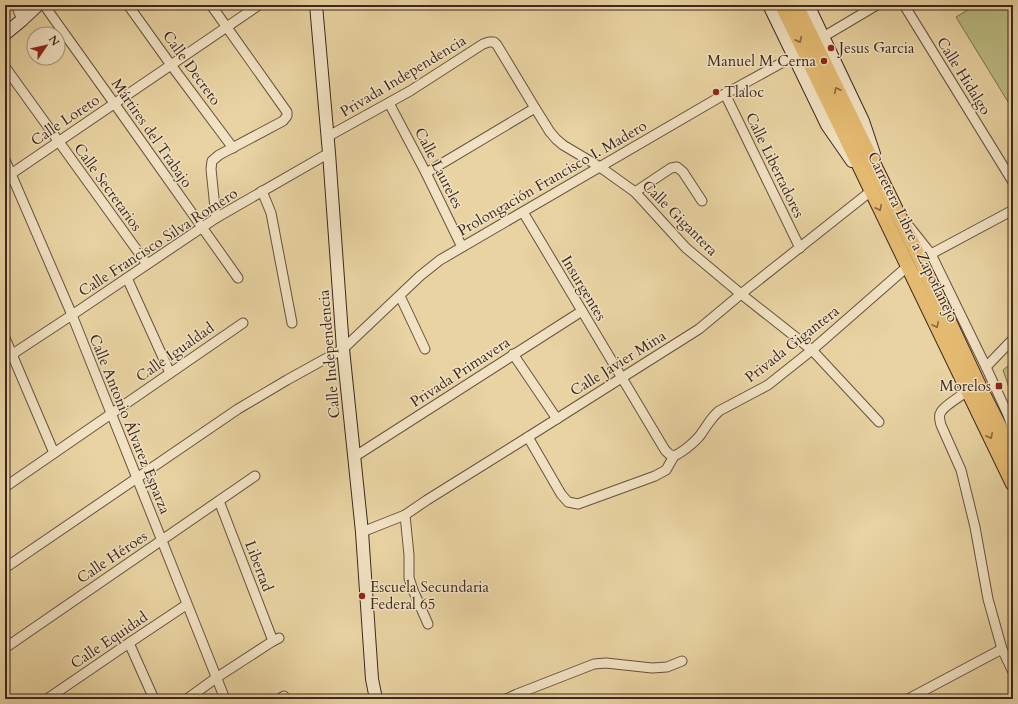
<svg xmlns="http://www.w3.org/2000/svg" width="1018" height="704" font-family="Cardo,serif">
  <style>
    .cemetery { fill: url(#cemetery-stones); stroke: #7c7150 }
    .pitch { fill: #bbbb82; stroke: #7c7150 }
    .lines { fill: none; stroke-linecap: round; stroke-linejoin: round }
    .street-casing { stroke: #67523f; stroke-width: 11 }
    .secondary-casing { stroke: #3c271e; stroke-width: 14 }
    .primary-casing { stroke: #3c271e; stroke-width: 16 }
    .street { stroke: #f1e2c3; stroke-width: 9 }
    .secondary { stroke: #f1e2c3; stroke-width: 12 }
    .primary { stroke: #e4ba71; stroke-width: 14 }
    .oneway { stroke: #886943 }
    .poi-dot { fill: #8f2418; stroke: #f1e2c3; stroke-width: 1.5 }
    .labels { text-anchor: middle; stroke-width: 3; stroke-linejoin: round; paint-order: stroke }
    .poi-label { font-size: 15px; fill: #3c271e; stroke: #f1e2c3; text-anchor: start }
    .street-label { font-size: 15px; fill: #3c271e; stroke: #f1e2c3 }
  </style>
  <defs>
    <pattern id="cemetery-stones" width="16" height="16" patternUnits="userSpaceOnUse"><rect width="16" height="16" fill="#bbbb82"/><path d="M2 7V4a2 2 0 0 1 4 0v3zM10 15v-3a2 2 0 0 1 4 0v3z" fill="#99986a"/></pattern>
  </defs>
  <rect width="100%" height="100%" fill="#e9d3a2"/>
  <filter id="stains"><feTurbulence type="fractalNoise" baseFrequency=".005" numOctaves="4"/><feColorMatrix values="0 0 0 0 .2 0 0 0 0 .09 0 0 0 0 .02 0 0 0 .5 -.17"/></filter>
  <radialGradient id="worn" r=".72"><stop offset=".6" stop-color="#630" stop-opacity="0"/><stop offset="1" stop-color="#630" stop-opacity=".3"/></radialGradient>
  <polygon class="cemetery" points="1013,362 1013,399 1003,370"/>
  <polygon class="pitch" points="976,5 1013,5 1013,110 956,17"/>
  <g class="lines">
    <g class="street-casing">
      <g id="street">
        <polyline points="16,5 22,20"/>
        <polyline points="44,5 114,103 238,278"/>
        <polyline points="128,5 171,65 233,148"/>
        <polyline points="211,5 287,112 287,116 283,121 219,155 212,161 211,169 216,218"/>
        <polyline points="904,5 1013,182"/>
        <polyline points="823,37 877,5"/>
        <polyline points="5,67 147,264"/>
        <polyline points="725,94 800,248"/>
        <polyline points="389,103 426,173 462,247"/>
        <polyline points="327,137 410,91 483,44 489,42 494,42 497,45 535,108 550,132 556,139 563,145 600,167 635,192 686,248 741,294 812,350 879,422"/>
        <polyline points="5,160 72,315 225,699"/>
        <polyline points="426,173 535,108"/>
        <polyline points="5,176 11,174 259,5"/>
        <polyline points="262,191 271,213 292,323"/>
        <polyline points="635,192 671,168 677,167 683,172 702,201"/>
        <polyline points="523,212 665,450 669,454 674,456"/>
        <polyline points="908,225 931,254 986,367 1008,415 1013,429"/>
        <polyline points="931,254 1013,210"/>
        <polyline points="127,278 170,373"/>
        <polyline points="400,296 425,349"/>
        <polyline points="5,338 54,453"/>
        <polyline points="513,354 557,419"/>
        <polyline points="5,359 72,315 216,218 329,153"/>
        <polyline points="986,367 1013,339"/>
        <path d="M968,391C962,395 944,406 941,412C938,416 940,421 941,425L961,470L975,527L988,599L1002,649L1013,672"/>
        <polyline points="528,437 561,494 568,502 578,504 655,476 666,470 674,456"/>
        <path d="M674,456C683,452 698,440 703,431C709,423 711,418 719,411L768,385L812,350L908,266"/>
        <polyline points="354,457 582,311"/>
        <polyline points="5,487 243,323"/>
        <polyline points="219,501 273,641"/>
        <polyline points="405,515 409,555 409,578 413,590 428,624"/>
        <polyline points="362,532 405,515 427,500 528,437 699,329 741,294 871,191"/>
        <polyline points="5,568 238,409 287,380 343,349 420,276 440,260 725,94 794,56"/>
        <polyline points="129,643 154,699"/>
        <polyline points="5,648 255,476"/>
        <polyline points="47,699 129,643 186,605"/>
        <polyline points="187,699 216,678 273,641 279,638"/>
        <polyline points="279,699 284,696"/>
        <polyline points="506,699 517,694 594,664 606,663 652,668 667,667 682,661"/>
        <polyline points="908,699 1002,649"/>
      </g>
    </g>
    <g class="secondary-casing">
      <g id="secondary">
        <polyline points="316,5 329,153 343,349 362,532 372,679 376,699"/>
        <polyline points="769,5 827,125 852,161"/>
        <polyline points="808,5 863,121 874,154"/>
        <polyline points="5,34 22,20 38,5"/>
      </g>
    </g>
    <g class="primary-casing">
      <g id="primary">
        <polyline points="782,5 1013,484"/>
        <polyline points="796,5 921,261 981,390 1013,453"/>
      </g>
    </g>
    <use href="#street" class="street"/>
    <use href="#secondary" class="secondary"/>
    <use href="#primary" class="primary"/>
  </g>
  <defs><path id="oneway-chevron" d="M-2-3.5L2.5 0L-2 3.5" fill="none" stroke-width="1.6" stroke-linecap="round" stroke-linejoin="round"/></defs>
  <g class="oneway">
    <use href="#oneway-chevron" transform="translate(799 40) rotate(64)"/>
    <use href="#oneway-chevron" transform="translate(837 90) rotate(-116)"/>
    <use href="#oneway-chevron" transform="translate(879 208) rotate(64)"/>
    <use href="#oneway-chevron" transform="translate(936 325) rotate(64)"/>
    <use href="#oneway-chevron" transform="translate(990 436) rotate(64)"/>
  </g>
  <g class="poi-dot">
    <circle cx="831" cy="48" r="4"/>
    <circle cx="824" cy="61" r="4"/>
    <circle cx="716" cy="92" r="4"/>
    <rect x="995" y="382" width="8" height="8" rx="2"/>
    <circle cx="362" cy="596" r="4"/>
  </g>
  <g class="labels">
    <g class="poi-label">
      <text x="839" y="53">Jesus Garcia</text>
      <text x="816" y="66" text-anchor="end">Manuel M Cerna</text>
      <text x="724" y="97">Tlaloc</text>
      <text x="991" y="391" text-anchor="end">Morelos</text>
      <text x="370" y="592">Escuela Secundaria<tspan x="370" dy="17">Federal 65</tspan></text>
    </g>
    <g class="street-label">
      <text transform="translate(192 68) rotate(54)" y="5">Calle Decreto</text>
      <text transform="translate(403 76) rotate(-31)" y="5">Privada Independencia</text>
      <text transform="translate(964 76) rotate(58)" y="5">Calle Hidalgo</text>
      <text transform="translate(65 120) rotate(-34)" y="5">Calle Loreto</text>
      <text transform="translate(152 133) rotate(55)" y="5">Mártires del Trabajo</text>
      <text transform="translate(775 165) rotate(64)" y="5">Calle Libertadores</text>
      <text transform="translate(439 168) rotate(63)" y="5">Calle Laureles</text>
      <text transform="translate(552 178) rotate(-30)" y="5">Prolongación Francisco I. Madero</text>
      <text transform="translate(108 187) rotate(54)" y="5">Calle Secretarios</text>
      <text transform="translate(680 218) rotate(45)" y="5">Calle Gigantera</text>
      <text transform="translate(913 237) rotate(64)" y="5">Carretera Libre a Zapotlanejo</text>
      <text transform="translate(158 242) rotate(-33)" y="5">Calle Francisco Silva Romero</text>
      <text transform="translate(584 288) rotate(59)" y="5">Insurgentes</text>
      <text transform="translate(792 344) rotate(-38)" y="5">Privada Gigantera</text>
      <text transform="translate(175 352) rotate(-35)" y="5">Calle Igualdad</text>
      <text transform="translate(329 354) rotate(-95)" y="5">Calle Independencia</text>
      <text transform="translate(618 363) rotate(-32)" y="5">Calle Javier Mina</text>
      <text transform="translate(460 372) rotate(-33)" y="5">Privada Primavera</text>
      <text transform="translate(130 424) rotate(68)" y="5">Calle Antonio Álvarez Esparza</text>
      <text transform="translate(112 557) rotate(-34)" y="5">Calle Héroes</text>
      <text transform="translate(259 566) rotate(69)" y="5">Libertad</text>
      <text transform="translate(109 640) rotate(-34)" y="5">Calle Equidad</text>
    </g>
  </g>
  <rect width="1018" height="704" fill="none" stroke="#e9d3a2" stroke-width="20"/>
  <rect x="6" y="6" width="1006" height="692" fill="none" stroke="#3c271e" stroke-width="2"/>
  <rect x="10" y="10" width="998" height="684" fill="none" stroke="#3c271e"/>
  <g transform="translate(46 46) rotate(56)"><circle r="19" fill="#f1e2c3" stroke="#a99781"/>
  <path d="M0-3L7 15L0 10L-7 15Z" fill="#8f2418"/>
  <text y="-6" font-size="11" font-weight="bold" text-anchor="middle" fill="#3c271e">N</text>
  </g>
  <rect width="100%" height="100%" filter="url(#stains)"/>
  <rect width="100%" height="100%" fill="url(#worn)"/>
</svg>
